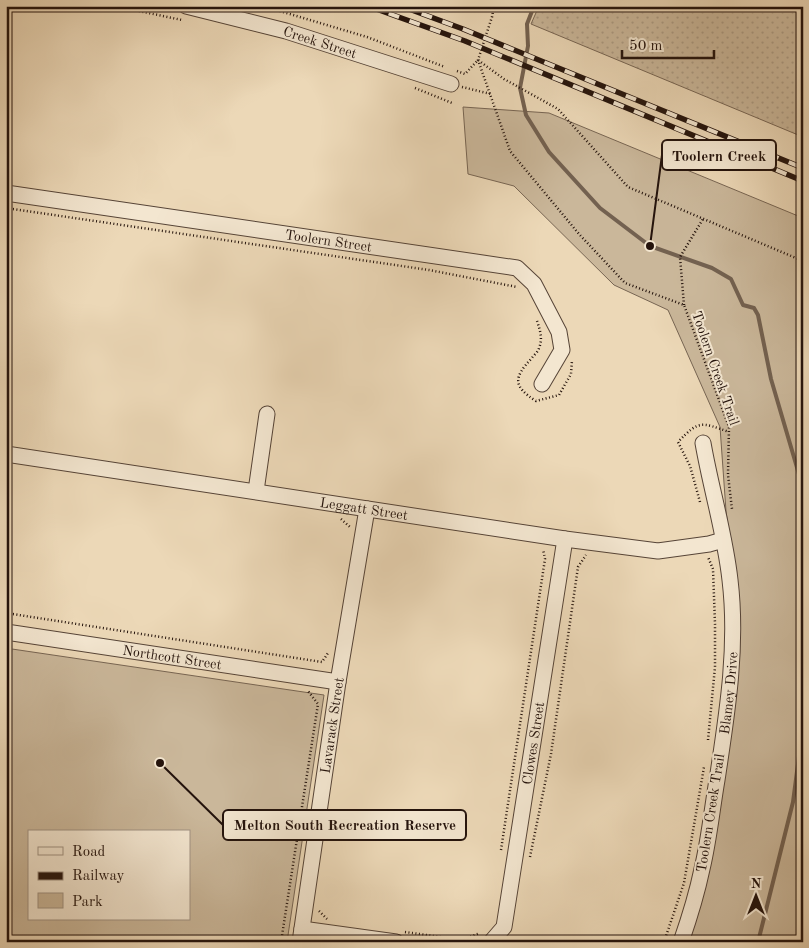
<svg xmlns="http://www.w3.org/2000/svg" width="809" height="948" font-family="'Old Standard TT',serif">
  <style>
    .grass { fill: url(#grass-dots); stroke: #776553 }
    .park { fill: #cab79a; stroke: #776553; fill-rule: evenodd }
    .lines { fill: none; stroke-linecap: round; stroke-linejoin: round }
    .stream { stroke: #736150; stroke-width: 4 }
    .minor-casing { stroke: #564437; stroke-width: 17 }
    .path { stroke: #24130c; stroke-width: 2.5; stroke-dasharray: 1 2.5; stroke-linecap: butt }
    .minor { stroke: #f3e6d0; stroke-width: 15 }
    .rail-casing { stroke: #24130c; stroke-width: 5.5 }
    .rail { stroke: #f3e6d0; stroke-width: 4; stroke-dasharray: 11; stroke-linecap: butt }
    .labels { text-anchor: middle; stroke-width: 4; stroke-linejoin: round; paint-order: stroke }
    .street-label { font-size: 14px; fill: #24130c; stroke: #f3e6d0 }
    .leader { fill: none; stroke: #24130c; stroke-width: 2 }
    .callout-dot { fill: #24130c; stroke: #f3e6d0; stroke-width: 2 }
    .callout { fill: #f3e6d0; stroke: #24130c; stroke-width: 2 }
    .callout-label { font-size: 15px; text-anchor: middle; font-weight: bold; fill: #24130c }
  </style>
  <defs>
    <pattern id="grass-dots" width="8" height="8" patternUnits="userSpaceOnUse" patternTransform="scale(1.25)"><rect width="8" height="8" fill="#cab79a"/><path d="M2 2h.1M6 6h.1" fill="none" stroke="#ad9c84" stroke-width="1.8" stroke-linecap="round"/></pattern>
  </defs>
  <rect width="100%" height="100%" fill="#ecd8b7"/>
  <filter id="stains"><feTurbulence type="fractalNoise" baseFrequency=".004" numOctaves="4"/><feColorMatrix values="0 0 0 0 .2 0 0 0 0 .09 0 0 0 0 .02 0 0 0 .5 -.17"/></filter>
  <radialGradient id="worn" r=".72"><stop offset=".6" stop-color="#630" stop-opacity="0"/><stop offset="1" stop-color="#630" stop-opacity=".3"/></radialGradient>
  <polygon class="grass" points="539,6 803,6 803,137 531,24"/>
  <g class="park">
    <polygon points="463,107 549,113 803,218 803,942 687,942 739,610 726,511 720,427 668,310 614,285 514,186 468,174"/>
    <path d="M12,649L324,695L287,942H6V689ZM29,832H189V919H29Z"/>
  </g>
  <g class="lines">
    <g class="stream">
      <polyline points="534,6 527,24 528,46 520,88 526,115 549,152 600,208 650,246 712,268 731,279 743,305 754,308 758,315 771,379 803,488"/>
      <polyline points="758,942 793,802 803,726"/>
    </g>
    <g class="minor-casing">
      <g id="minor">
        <path id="s1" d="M186,6L286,31L451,84"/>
        <path id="s2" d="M6,193L517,268L534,284L559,332L562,350L542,384"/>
        <path id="s3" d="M6,454L565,539L658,551L709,544L723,540"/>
        <polyline points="256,491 267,414"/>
        <path id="s4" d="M6,632L338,682"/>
        <polyline points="302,929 396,942"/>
        <path id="s5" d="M300,942L338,682L367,509"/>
        <path id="s6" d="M491,942L504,927L565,539"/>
        <path id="s7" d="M681,942C689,919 697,893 702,869C709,840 712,809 717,780C727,714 738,647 730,580C725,534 711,489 703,443"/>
      </g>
    </g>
    <g class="path">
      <polyline points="115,6 182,20"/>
      <polyline points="263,6 367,37 445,67"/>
      <polyline points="494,6 492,17 478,60 510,151 579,234 625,283 684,305 729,427 728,475 732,509"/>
      <polyline points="457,71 465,74 478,60 504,79 558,109 628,187 803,261"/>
      <polyline points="462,87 491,94"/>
      <polyline points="415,88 452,103"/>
      <polyline points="6,208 429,270 517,287"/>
      <polyline points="684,305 680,257 703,219"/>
      <path d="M537,321C540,330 543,339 539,348C538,352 534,355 532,358C514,377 512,386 536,401L559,395L571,374L572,360"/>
      <path d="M700,502L690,466L678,442C699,420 701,422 729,432"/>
      <polyline points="341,519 350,527 350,529"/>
      <polyline points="6,613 322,662 328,653"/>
      <polyline points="708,740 715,667 715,624 713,569 708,557"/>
      <polyline points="501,850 545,559 543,549"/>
      <polyline points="530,857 551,754 578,567 586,555"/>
      <polyline points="319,911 327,919"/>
      <polyline points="405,932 462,940 480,933"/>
      <polyline points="281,942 318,704 308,691"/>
      <polyline points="664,942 684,883 704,767"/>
    </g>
    <use href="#minor" class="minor"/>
    <g class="rail-casing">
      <g id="rail">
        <polyline points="368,6 465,41 803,181"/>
        <polyline points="401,6 463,29 803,168"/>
      </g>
    </g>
    <use href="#rail" class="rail"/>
  </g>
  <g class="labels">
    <g class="street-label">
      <text dy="5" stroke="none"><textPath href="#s1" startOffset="139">Creek Street</textPath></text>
      <text dy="5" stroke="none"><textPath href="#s2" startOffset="326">Toolern Street</textPath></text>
      <text transform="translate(716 368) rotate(71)" y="5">Toolern Creek Trail</text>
      <text dy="5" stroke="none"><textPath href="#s3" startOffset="362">Leggatt Street</textPath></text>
      <text dy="5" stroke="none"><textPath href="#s4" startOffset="168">Northcott Street</textPath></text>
      <text dy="5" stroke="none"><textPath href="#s7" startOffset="254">Blamey Drive</textPath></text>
      <text dy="5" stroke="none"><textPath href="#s5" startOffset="219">Lavarack Street</textPath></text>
      <text dy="5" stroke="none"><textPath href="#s6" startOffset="206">Clowes Street</textPath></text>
      <text transform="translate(710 813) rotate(-81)" y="5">Toolern Creek Trail</text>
    </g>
  </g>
  <path class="leader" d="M650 246L662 155M160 763L223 825"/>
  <g class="callout-dot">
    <circle cx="650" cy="246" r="5"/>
    <circle cx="160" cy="763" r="5"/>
  </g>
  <g class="callout">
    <rect x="662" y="140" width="114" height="30" rx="5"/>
    <rect x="223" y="810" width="243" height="30" rx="5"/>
  </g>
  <g class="callout-label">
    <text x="719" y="161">Toolern Creek</text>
    <text x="345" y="830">Melton South Recreation Reserve</text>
  </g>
  <rect width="809" height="948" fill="none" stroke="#ecd8b7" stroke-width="25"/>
  <rect x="8" y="8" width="794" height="933" fill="none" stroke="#24130c" stroke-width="2.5"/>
  <rect x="12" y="12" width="784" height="923" fill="none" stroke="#24130c"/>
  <rect x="28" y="830" width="162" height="90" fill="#f3e6d0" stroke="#a09282"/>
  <rect x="38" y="847" width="25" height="8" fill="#f3e6d0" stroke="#a09282"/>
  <text x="72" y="856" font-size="15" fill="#24130c">Road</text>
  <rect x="38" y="872" width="25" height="8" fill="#24130c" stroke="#a09282"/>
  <text x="72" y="880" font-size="15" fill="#24130c">Railway</text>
  <rect x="38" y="893" width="25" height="15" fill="#cab79a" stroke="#a09282"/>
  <text x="72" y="906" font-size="15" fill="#24130c">Park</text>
  <g transform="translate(756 896)" stroke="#f3e6d0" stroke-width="4" paint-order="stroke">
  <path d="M0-4L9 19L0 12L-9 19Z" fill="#24130c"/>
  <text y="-8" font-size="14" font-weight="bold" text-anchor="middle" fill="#24130c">N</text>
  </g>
  <path d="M622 50v8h92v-8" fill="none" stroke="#24130c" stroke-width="2.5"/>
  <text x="629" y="50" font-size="15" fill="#24130c" stroke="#f3e6d0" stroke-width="4" paint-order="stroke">50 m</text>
  <rect width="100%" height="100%" filter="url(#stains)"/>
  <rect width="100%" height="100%" fill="url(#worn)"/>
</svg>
